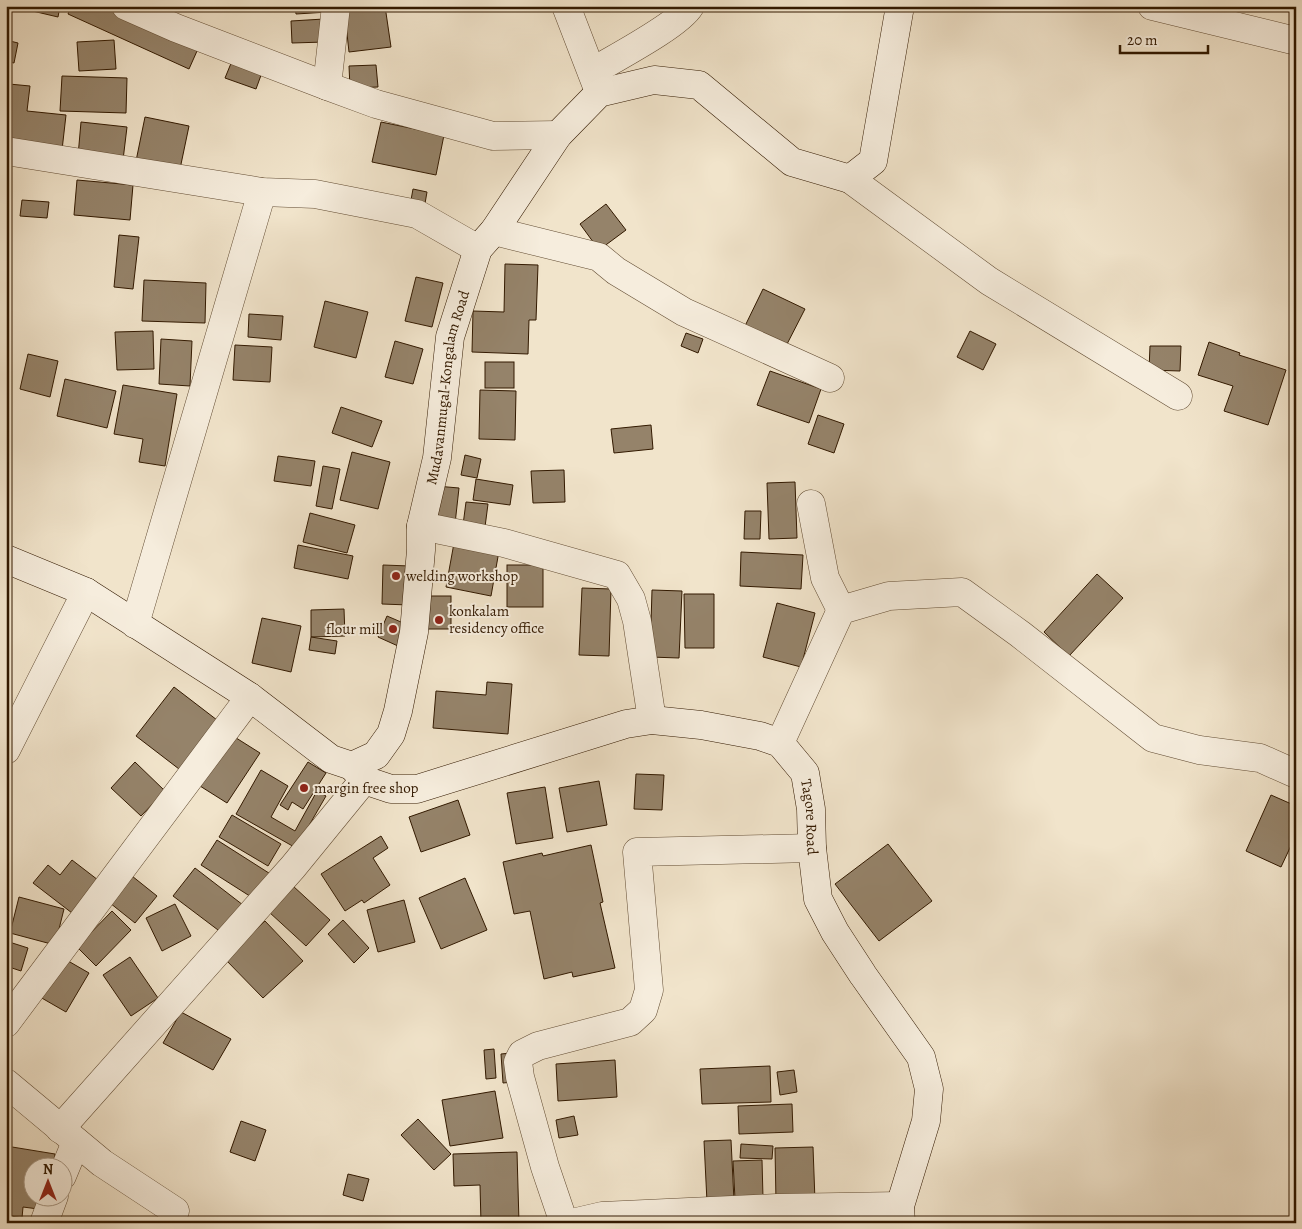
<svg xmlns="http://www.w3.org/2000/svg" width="1302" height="1229" font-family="Alegreya,serif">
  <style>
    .building { fill: #95836a; stroke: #321900 }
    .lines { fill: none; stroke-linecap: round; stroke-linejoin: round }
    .street-casing { stroke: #624c33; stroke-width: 29 }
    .secondary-casing { stroke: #321900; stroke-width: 29 }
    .street { stroke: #f6eddd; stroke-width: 28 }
    .secondary { stroke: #f6eddd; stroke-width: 28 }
    .poi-dot { fill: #8f2418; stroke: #f6eddd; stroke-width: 2 }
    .labels { text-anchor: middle; stroke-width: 4; stroke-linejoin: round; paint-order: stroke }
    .street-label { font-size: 15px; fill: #321900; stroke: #f6eddd }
    .poi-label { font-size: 15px; fill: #321900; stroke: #f6eddd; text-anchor: start }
  </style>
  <rect width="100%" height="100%" fill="#f1e4cb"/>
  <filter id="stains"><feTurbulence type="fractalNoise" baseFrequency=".004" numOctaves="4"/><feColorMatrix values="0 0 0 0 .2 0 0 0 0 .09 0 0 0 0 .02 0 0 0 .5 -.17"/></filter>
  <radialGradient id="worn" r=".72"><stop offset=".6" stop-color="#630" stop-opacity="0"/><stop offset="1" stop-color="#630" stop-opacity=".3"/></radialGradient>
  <g class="building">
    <polygon points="25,6 60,6 58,17 24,9"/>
    <polygon points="71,6 121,6 201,42 189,69 68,14"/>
    <polygon points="295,6 328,6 328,12 296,14"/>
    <polygon points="344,6 385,6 391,47 349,52"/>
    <polygon points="324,19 325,42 292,43 291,21"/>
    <polygon points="6,40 18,43 14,63 6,61"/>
    <polygon points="114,40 116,69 79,71 77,42"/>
    <polygon points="234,56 264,67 256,89 225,78"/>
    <polygon points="376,65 378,87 350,88 349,66"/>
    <polygon points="62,76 127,78 126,113 60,111"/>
    <polygon points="9,84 30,86 27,111 66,115 62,150 6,143 6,103"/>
    <polygon points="145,117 189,126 180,169 136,161"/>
    <polygon points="81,122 127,127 123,160 78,156"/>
    <polygon points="381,122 444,135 436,175 372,162"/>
    <polygon points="77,180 133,185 130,220 74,215"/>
    <polygon points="413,189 427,192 423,215 409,211"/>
    <polygon points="22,200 49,202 47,218 20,216"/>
    <polygon points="606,204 626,230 599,250 580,224"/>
    <polygon points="119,235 139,237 133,289 114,287"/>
    <polygon points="505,264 538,265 536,320 529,320 528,354 472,352 473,311 504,312"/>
    <polygon points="416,277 443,283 432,327 405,321"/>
    <polygon points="144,280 206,283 205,323 142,321"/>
    <polygon points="763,289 805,309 785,348 744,328"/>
    <polygon points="325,301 368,312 356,358 314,347"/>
    <polygon points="249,314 283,316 281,340 248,337"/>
    <polygon points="153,331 154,369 117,370 115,332"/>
    <polygon points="970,331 996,344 983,370 957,357"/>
    <polygon points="686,333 703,339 698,353 681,346"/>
    <polygon points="161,339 192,341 190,386 159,384"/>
    <polygon points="395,341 423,349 413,384 385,377"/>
    <polygon points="1209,342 1240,353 1239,355 1286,370 1268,425 1224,411 1233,386 1198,375"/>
    <polygon points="235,345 272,347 270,382 233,380"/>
    <polygon points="1150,346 1181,346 1180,371 1149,370"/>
    <polygon points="28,354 58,361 50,397 20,389"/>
    <rect x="485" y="362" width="29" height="26"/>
    <polygon points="770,371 821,389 809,423 757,405"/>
    <polygon points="65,379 116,391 107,428 57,416"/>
    <polygon points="123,385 177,394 165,466 139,462 143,439 114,434"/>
    <polygon points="480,390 516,391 515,440 479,439"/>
    <polygon points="341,407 382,421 372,447 332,433"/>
    <polygon points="818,415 844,424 834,453 808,444"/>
    <polygon points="651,425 653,449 614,453 611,429"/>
    <polygon points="352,452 390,462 378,509 340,500"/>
    <polygon points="465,455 481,459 477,478 461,475"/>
    <polygon points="278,456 315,461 311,486 274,481"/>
    <polygon points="323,466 340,469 332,509 316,506"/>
    <polygon points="564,470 565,502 533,503 531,471"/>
    <polygon points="476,479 513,485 510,505 473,500"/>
    <polygon points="795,482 797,538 769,539 767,483"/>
    <polygon points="436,486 459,488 455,524 432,522"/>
    <polygon points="466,502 488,504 485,527 463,525"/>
    <polygon points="745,511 761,511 760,539 744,539"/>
    <polygon points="310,513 355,525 347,553 303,542"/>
    <polygon points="454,543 499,551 491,596 446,587"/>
    <polygon points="298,545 353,556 348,579 294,568"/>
    <polygon points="741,552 803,555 801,589 740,586"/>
    <polygon points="383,565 410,566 409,605 382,604"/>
    <rect x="507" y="565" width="36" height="42"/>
    <polygon points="1097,574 1123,598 1069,656 1044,632"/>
    <polygon points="582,588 611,589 609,656 579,655"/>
    <polygon points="652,590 682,591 679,658 650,657"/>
    <polygon points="684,594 714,594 714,648 685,648"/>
    <rect x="427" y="596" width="24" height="33"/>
    <polygon points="777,603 815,613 801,667 763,657"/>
    <polygon points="344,609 345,636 311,637 311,610"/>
    <polygon points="387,616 408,625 398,646 378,637"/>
    <polygon points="262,618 301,626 291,672 252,663"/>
    <polygon points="311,637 337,641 335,654 309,650"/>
    <polygon points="487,682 512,684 508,734 433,728 436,691 486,695"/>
    <polygon points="174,687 217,720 179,769 136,736"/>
    <polygon points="233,736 260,753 227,803 200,786"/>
    <polygon points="135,762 165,791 141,816 111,788"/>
    <polygon points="308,762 326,773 303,809 292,802 288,810 280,805"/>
    <polygon points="261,770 288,786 271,817 295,831 317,791 326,796 296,848 236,814"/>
    <polygon points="636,774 664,775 662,810 634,809"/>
    <polygon points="599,781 607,825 567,832 559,788"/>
    <polygon points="545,787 553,838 516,844 507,793"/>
    <polygon points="1271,795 1296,806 1296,835 1281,867 1246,851"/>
    <polygon points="458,800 470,835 421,852 409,817"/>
    <polygon points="232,815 281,844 268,866 219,837"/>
    <polygon points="381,836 388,848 373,858 390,885 364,903 362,900 345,911 321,874"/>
    <polygon points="217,840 272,875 256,900 201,865"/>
    <polygon points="888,844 932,901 879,941 835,884"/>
    <polygon points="591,845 603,902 600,903 615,968 573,977 572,972 544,979 530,911 514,914 503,862 542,853 543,856"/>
    <polygon points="72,860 98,880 72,913 33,883 48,865 60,875"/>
    <polygon points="195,868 243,905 222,933 173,896"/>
    <polygon points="127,872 157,896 135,923 105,899"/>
    <polygon points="465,878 487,930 441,949 419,898"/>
    <polygon points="293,886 330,920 306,946 269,912"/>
    <polygon points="19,897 64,909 55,945 10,933"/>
    <polygon points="404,900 415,942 378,952 367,910"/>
    <polygon points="175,904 191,936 162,951 146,918"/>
    <polygon points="112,911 131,930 96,966 77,947"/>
    <polygon points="343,920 369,948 354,963 328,934"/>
    <polygon points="265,921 303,961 263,998 225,959"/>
    <polygon points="6,941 28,948 21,971 6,966"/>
    <polygon points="130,957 158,998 131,1016 103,975"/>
    <polygon points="63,958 89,973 66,1012 40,997"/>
    <polygon points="181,1012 231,1039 213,1070 163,1043"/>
    <polygon points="494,1049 496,1078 486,1079 484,1050"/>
    <polygon points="511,1053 513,1082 503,1083 501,1054"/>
    <polygon points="615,1060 617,1097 558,1101 556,1064"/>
    <polygon points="770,1066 771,1102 702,1104 700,1069"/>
    <polygon points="794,1070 797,1092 780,1095 777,1072"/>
    <polygon points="495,1091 503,1138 450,1146 442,1100"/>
    <polygon points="792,1104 793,1132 739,1134 738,1106"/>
    <polygon points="574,1116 578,1135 559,1138 556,1120"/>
    <polygon points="418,1119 451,1154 434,1170 401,1135"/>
    <polygon points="241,1121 266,1130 255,1161 230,1152"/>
    <polygon points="731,1140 734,1201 707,1202 704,1141"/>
    <polygon points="741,1144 773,1146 772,1159 740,1158"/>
    <polygon points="6,1146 55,1154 53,1166 32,1166 32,1196 48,1196 46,1210 23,1207 22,1218 6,1215"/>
    <polygon points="813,1147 815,1201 776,1202 775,1148"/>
    <polygon points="517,1152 519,1223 481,1223 480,1185 454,1186 453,1154"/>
    <polygon points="762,1160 763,1198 735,1199 733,1161"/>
    <polygon points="348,1174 369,1179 363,1201 343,1195"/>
  </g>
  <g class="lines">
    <g class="street-casing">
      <g id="street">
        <polyline points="126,6 176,28 327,86 376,104 493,136 558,135"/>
        <polyline points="566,6 598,89"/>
        <polyline points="1152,6 1296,41"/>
        <path d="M592,72C613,59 679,25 690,6"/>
        <polyline points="327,86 336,6"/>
        <polyline points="6,151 262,192 315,194 417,214 478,249"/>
        <polyline points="850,179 989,281 1178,396"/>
        <polyline points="494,231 599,257 616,271 684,312 830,378"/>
        <polyline points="811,504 825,578 841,610"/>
        <polyline points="421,526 504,543 617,575 631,599 637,621 652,720"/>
        <polyline points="135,624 262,192"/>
        <polyline points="780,743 841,610 889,596 962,592 1020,634 1153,738 1199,750 1260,758 1296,774"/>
        <polyline points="6,750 86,592"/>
        <polyline points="6,1023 250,697"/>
        <polyline points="6,1083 102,1163 175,1211"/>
        <polyline points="60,1129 293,867 364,780"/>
        <polyline points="62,1176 76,1142"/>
        <polyline points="44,1223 54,1196"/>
        <polyline points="564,1223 545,1167 520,1077 518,1062 522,1054 538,1046 630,1022 643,1010 649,990 637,852 812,848"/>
        <polyline points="572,1223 602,1216 777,1208 900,1206"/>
      </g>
    </g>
    <g class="secondary-casing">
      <g id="secondary">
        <path id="s1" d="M6,559L86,592L250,697L331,759L352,766L376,755L391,734L398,711L414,632L421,550V526L437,458L450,337L478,249L494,231L558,135L599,93L654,80L699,85L792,162L850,179L873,161L900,6"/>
        <path id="s2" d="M352,766L364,780L391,789H417L626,724L652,720L701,725L760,736L780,743L805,773L811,809L812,848L818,899L835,932L863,975L921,1057L929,1089L926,1121L900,1206L901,1223"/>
      </g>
    </g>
    <use href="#street" class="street"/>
    <use href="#secondary" class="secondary"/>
  </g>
  <g class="poi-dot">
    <circle cx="396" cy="576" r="5"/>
    <circle cx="439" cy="620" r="5"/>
    <circle cx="393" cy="629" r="5"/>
    <circle cx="304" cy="788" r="5"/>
  </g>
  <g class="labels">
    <g class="street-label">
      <text dy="5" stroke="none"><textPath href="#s1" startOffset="810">Mudavanmugal-Kongalam Road</textPath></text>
      <text dy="5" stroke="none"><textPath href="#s2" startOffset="532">Tagore Road</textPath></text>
    </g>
    <g class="poi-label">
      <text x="406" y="581">welding workshop</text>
      <text x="449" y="616">konkalam<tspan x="449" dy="17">residency office</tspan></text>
      <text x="383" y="634" text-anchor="end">flour mill</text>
      <text x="314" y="793">margin free shop</text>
    </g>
  </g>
  <rect width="1302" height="1229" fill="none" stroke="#f1e4cb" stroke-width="25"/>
  <rect x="8" y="8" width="1287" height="1214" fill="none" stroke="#321900" stroke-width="2.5"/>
  <rect x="12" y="12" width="1277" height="1204" fill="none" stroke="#321900"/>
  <g transform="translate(48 1182)"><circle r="24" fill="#f6eddd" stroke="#a89885"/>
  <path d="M0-4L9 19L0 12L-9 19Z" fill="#8f2418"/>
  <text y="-8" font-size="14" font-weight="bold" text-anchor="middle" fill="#321900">N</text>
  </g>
  <path d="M1120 45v8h88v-8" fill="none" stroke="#321900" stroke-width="2.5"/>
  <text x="1127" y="45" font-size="15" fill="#321900" stroke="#f6eddd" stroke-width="4" paint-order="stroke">20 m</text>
  <rect width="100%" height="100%" filter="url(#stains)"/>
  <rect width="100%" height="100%" fill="url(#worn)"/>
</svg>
